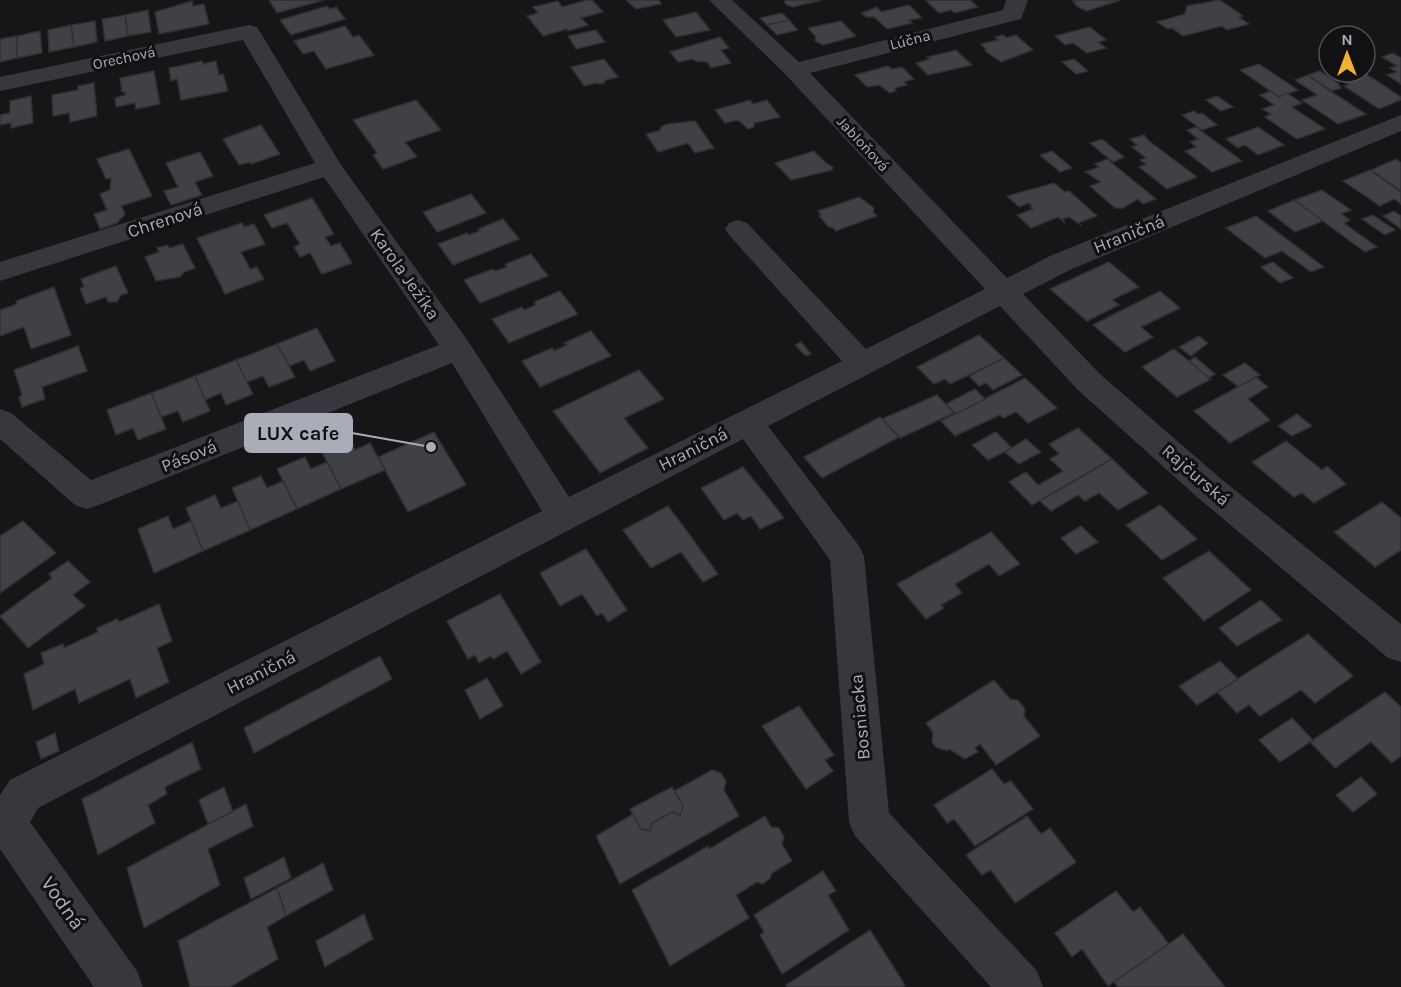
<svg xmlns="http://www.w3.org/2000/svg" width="1401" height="987" font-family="Karla,sans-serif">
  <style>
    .building { fill: #404145; stroke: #303034; stroke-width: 1.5 }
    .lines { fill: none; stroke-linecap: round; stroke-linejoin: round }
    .minor { fill: #37383d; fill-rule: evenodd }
    .labels { text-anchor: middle; stroke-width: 6; stroke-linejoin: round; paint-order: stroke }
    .far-street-label { font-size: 15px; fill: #a8adb8; stroke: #111113 }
    .street-label { font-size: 18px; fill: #a8adb8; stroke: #111113 }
    .near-street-label { font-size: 21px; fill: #a8adb8; stroke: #111113 }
    .leader { fill: none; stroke: #a8adb8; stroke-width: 2 }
    .callout-dot { fill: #a8adb8; stroke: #111113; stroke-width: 2 }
    .callout { fill: #a8adb8; stroke: #a8adb8; stroke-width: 2 }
    .callout-label { font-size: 20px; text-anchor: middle; font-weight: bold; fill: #111 }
  </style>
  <rect width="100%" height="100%" fill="#161618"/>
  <g class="building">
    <polygon points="269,0 324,0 277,13"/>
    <polygon points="587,0 592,0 603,12 581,18 588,25 568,31 567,29 543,36 527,16 538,13 533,7 558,1 562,7"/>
    <polygon points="626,0 659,0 661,4 636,9"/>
    <polygon points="786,0 822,0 793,7 787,5 784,2"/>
    <polygon points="931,0 970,0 978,7 954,13 951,10 939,13 926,1"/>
    <polygon points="1073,0 1121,0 1087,11 1078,7 1073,2 1075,2"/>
    <polygon points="1220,0 1243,16 1239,17 1249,24 1227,30 1222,26 1183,36 1172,28 1168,29 1157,22 1185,14 1187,6"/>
    <polygon points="192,1 193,6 204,4 209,24 159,34 155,12"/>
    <polygon points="909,5 922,18 909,20 912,23 887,29 874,17 866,17 862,13 877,7 881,12"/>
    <polygon points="327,6 330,9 336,7 345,19 291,35 280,20"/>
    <polygon points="148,10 151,32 128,36 125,15"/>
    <polygon points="696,12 710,30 676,37 663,20"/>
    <polygon points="782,13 789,20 767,25 760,18"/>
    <polygon points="125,15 128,36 105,41 102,19"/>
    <polygon points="789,20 798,30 777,35 767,25"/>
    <polygon points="95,21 97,42 74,47 71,25"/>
    <polygon points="841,21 856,36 823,45 815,41 816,37 808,28"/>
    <polygon points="71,25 74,47 49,52 48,30"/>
    <polygon points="345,26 353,37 359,35 374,55 326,69 314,51 303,54 294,41"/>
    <polygon points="1090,27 1106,40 1098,42 1106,48 1087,53 1073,43 1065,45 1055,36"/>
    <polygon points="596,30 605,42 576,49 568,36"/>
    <polygon points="40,31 42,53 17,58 17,36"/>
    <polygon points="1003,35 1007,38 1016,35 1033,50 1001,62 985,51 986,49 981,44 998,40 995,37"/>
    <polygon points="17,36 17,58 0,62 0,39"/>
    <polygon points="720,37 729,48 721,50 731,63 711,68 707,62 695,61 693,59 678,62 670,52"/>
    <polygon points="956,50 972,65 928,75 916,63 930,59 927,57"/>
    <polygon points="1393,53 1401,58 1401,84 1387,75 1397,72 1390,68 1397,66 1382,57"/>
    <polygon points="604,59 618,77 606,80 603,84 596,83 584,86 571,67"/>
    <polygon points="1074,59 1088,71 1076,74 1062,62"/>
    <polygon points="202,61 203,64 216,61 219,75 223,74 228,91 181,100 177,79 171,81 169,68"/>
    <polygon points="1259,64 1298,90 1279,97 1240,70"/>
    <polygon points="888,66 892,69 902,67 914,79 904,82 907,85 895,88 896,91 890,93 879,85 867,87 855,75"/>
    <polygon points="154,71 160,104 136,109 135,103 116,107 115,98 125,95 125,92 122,92 120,78"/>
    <polygon points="1320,71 1338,83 1341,88 1332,91 1308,75"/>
    <polygon points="1343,72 1363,72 1401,97 1401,100 1379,109 1344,86 1348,85 1345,83 1354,80"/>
    <polygon points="1308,75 1330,91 1366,114 1338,124 1302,100 1317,95 1295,80"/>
    <polygon points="94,83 97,116 70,122 69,113 53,116 52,95 78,90 78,86"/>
    <polygon points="1271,91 1279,97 1287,93 1302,103 1292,107 1325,129 1297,139 1265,117 1271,114 1262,109 1274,105 1260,95"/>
    <polygon points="31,96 33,123 11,128 11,123 0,125 0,115 10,113 10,101"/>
    <polygon points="1217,96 1226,102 1233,107 1221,111 1206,100"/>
    <polygon points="416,100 441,130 405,142 417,157 383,169 373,155 377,153 353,120"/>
    <polygon points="750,100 753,104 767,100 780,117 754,123 754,127 748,129 738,120 725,123 715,110"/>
    <polygon points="1194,111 1198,114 1202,113 1217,125 1202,130 1182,115"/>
    <polygon points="695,121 714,148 695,153 688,143 658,152 646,134 659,131 662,126 668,124"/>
    <polygon points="261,125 280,154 251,164 250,162 239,165 223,139"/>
    <polygon points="1196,127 1242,161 1212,172 1185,151 1196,147 1190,142 1198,139 1187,130"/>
    <polygon points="1258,127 1284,145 1258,155 1245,145 1238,148 1226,139"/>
    <polygon points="1144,135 1149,141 1197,177 1167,189 1139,167 1146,164 1140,160 1146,158 1132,147 1137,145 1130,139"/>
    <polygon points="1102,139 1124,157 1113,162 1090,143"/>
    <polygon points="129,149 152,196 121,206 125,214 117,223 100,229 94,214 107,210 100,194 110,190 111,178 106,179 97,159"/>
    <polygon points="814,151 826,163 833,167 832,170 791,180 775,163"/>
    <polygon points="1052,151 1072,168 1060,172 1040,155"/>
    <polygon points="200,152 213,176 195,182 202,195 171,205 164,191 178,187 166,163"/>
    <polygon points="1107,159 1156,199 1143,204 1138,199 1123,208 1115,208 1090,186 1101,182 1085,172 1099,167 1095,164"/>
    <polygon points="1396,159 1401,163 1401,191 1371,170"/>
    <polygon points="1370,170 1401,192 1401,204 1394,199 1380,206 1343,181"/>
    <polygon points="1054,183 1065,192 1069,191 1097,216 1078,223 1082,226 1069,217 1063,219 1064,222 1058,217 1031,228 1017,215 1033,209 1030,206 1032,206 1029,203 1019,207 1007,196"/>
    <polygon points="1322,190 1351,210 1341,214 1350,220 1344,223 1377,247 1365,252 1294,200"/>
    <polygon points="471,194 486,213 437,232 423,212"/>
    <polygon points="859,197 874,208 873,212 877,216 836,231 832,227 830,228 819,216 821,215 818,211"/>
    <polygon points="312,198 334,234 325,237 331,246 340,243 352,263 322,274 310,253 300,257 294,247 300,244 287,223 272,228 264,215"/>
    <polygon points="1294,200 1323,221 1295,232 1268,211"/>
    <polygon points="1394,211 1401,216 1401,229 1383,216"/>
    <polygon points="1373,215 1395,230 1385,235 1362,219"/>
    <polygon points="1256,216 1324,267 1311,272 1282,251 1265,258 1226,228"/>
    <polygon points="503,219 519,239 453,265 438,244 467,233 468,235 480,231 478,229"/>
    <polygon points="242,223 244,227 254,224 265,244 241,252 250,269 257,267 264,279 225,294 197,238"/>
    <polygon points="183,244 195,268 184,272 180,277 156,281 145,257 159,252 157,248 168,245 169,248"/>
    <polygon points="531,254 548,276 480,303 464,280 493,269 495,271 507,267 505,264"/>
    <polygon points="1109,262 1139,287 1112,300 1119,305 1087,321 1050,289"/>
    <polygon points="1273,262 1293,278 1280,283 1261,267"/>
    <polygon points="116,266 128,293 121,295 117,302 108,302 106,297 86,304 80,288 84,287 81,279"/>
    <polygon points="54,287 71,335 31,349 24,327 0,336 0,310 17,304 16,301"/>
    <polygon points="560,291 578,314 509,343 492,319 522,307 524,310 536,305 534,302"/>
    <polygon points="1160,291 1180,308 1141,327 1153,337 1125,352 1093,325"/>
    <polygon points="317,328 335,361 310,371 304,360 289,366 277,344"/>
    <polygon points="591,331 611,356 540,387 522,361 552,348 554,351 567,345 564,343"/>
    <polygon points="979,335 1004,358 950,384 945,379 934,384 917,367"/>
    <polygon points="1199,336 1208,343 1191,356 1179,347"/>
    <polygon points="801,342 811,354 806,356 795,345"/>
    <polygon points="277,344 295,377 269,387 263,376 247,382 236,360"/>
    <polygon points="78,346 87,371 42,387 45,399 22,407 19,397 22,395 14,370"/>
    <polygon points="1174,349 1211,379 1177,397 1142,367"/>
    <polygon points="1195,357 1215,374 1209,378 1189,361"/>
    <polygon points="1004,358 1022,375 993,390 986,383 979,386 969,376"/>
    <polygon points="236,360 253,394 226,405 221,393 205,400 195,376"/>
    <polygon points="1245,363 1260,375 1239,387 1223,375"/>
    <polygon points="639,370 664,399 624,418 648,448 600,473 553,411"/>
    <polygon points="195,376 210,411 183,422 178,411 161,417 151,393"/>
    <polygon points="1256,377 1268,387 1248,399 1270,420 1230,443 1194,411"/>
    <polygon points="1025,378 1057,408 1028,423 1016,412 1003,418 1000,415 955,436 941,421"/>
    <polygon points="975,389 985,399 956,414 946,404"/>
    <polygon points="151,393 166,429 138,440 133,428 116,435 107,410"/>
    <polygon points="937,395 954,413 900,438 882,419"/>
    <polygon points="1297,414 1312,426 1292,436 1278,426"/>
    <polygon points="880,417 899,437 822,478 804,457"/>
    <polygon points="1078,428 1112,459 1032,505 1009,482 1026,472 1038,485 1063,471 1050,459 1059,454 1049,444"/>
    <polygon points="434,432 466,485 408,512 378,457"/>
    <polygon points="996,432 1012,448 988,460 972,445"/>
    <polygon points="348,438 355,450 370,443 385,470 341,489 321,450"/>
    <polygon points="1026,439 1041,452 1019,464 1005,452"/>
    <polygon points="1286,441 1322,470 1327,466 1346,484 1314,503 1302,493 1294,497 1252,462"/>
    <polygon points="305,457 311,469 327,462 341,489 297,509 277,469"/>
    <polygon points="1112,459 1148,493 1118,510 1099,493 1085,501 1078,495 1051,511 1040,501"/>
    <polygon points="743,467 774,505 784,518 760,529 751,516 743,520 737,513 724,520 701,488"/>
    <polygon points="261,476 267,488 283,481 297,509 250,530 232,488"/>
    <polygon points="215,495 221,508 238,501 250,530 203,551 186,508"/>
    <polygon points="1382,502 1401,518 1401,550 1375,567 1334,532"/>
    <polygon points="1160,505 1197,539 1162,560 1126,525"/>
    <polygon points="668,506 689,534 718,574 703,582 681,552 651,568 623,530"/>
    <polygon points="168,516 173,529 191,521 203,551 154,573 138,529"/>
    <polygon points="23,521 56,553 0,593 0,536"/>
    <polygon points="1081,526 1098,542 1076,554 1061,538"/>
    <polygon points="991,532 1020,564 999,576 989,564 955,584 962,593 941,605 944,608 926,619 897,584"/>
    <polygon points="586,549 627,610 608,622 602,613 597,616 582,594 560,606 540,573"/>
    <polygon points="1209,551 1251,590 1204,621 1163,578"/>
    <polygon points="68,561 90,582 73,595 85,606 28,648 0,616 52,578 49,574"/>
    <polygon points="500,594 541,662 521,674 507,651 493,659 491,656 479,663 475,655 468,659 447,621"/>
    <polygon points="1261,600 1282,620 1237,646 1219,628"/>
    <polygon points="159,604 172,641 157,648 169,682 136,698 130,679 79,703 75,689 33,710 24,674 44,664 41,653 63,644 64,648 98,632 97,628 117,619 119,622"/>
    <polygon points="1308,634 1353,676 1315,703 1301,690 1260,716 1249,705 1237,713 1217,692"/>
    <polygon points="380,656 392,679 254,753 244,728"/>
    <polygon points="1220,661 1238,679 1197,705 1179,686"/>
    <polygon points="487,678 503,706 480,719 465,690"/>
    <polygon points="994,680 1010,699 1018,700 1025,709 1024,716 1040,736 996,765 980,744 975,748 978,752 965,759 949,749 947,751 936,747 932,742 933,733 926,723"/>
    <polygon points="1385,692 1401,707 1401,756 1392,763 1371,742 1335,768 1310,742"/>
    <polygon points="799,706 834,755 825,760 833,771 806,789 762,726"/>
    <polygon points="1292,718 1313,740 1280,762 1259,740"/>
    <polygon points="55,733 59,751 41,759 36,742"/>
    <polygon points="192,742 201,769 165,787 167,794 148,805 155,823 98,855 82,799"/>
    <polygon points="992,769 1004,784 1011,781 1033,809 975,846 954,819 947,823 934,805"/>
    <polygon points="712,770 721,773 726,781 724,790 739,816 620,884 596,836 633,814 641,829 650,831 652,823 672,812 680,815 683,806 674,791"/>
    <polygon points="1361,777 1377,794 1353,812 1336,795"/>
    <polygon points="224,787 233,812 208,824 199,800"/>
    <polygon points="672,787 683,806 680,815 672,812 652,823 650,831 641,829 630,809"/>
    <polygon points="246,804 253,826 208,849 220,885 144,928 127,868"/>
    <polygon points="765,816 771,827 779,828 784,837 782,844 792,861 772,873 770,878 763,884 757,882 736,895 749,918 670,966 632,890 708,846 709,849"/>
    <polygon points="1027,816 1041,834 1050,828 1076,862 1015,903 991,870 982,875 966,855"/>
    <polygon points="284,857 291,878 251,899 244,878"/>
    <polygon points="323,863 333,890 286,916 277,888"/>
    <polygon points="823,871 836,891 828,895 849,930 782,974 760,935 764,932 754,915"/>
    <polygon points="277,888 286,916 267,927 278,959 230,987 190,987 178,941"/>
    <polygon points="1116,891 1133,912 1140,907 1169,944 1108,986 1082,949 1072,957 1055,933"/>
    <polygon points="364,914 373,939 325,967 316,941"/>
    <polygon points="870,930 905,985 902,987 787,987 786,985"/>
    <polygon points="1183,934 1225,987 1118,987 1114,982"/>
  </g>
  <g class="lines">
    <polygon class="minor" points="709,0 732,0 799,62 1003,10 1006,0 1028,0 1021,19 810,73 1007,278 1052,255 1401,115 1401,131 1072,269 1023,294 1100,374 1220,478 1401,624 1401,662 1388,658 1196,496 1078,390 1000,306 768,426 859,546 864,556 889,813 1037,971 1043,987 991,987 855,836 849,822 830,560 743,439 38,808 30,822 137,971 143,987 94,987 0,849 0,795 10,780 542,511 452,363 99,505 87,509 75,505 0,439 0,409 11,413 91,480 439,345 324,177 0,281 0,262 315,163 243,40 0,91 0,77 249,25 257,27 341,165 468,341 569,497 842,361 729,235 725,229 729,223 738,220 747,223 866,349 985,289 786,75"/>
  </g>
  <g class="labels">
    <g class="far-street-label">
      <text transform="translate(910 40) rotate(-14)" y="5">Lúčna</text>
      <text transform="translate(124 58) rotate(-12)" y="5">Orechová</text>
      <text transform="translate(863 144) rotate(47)" y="5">Jabloňová</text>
    </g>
    <g class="street-label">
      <text transform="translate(165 220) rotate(-18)" y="6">Chrenová</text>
      <text transform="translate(1129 234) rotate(-22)" y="6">Hraničná</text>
      <text transform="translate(405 274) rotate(55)" y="6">Karola Ježíka</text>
      <text transform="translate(693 449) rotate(-27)" y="6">Hraničná</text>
      <text transform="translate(189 456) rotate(-22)" y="6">Pásová</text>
      <text transform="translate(1196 475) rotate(41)" y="6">Rajčurská</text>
      <text transform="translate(261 672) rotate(-27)" y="6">Hraničná</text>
      <text transform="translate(860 717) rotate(-95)" y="6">Bosniacka</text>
    </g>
    <g class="near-street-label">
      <text transform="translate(63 903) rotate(55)" y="7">Vodná</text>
    </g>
  </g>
  <path class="leader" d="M431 447L352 433"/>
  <circle class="callout-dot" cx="431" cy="447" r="6"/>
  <rect class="callout" x="245" y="414" width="107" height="38" rx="6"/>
  <g class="callout-label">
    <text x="298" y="440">LUX cafe</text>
  </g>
  <g transform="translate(1347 54)"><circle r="28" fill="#111113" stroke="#4d4f55" stroke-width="1.5"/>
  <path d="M0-4.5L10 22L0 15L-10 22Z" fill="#f2b134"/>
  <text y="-9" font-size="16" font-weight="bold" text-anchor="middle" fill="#a8adb8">N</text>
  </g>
</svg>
